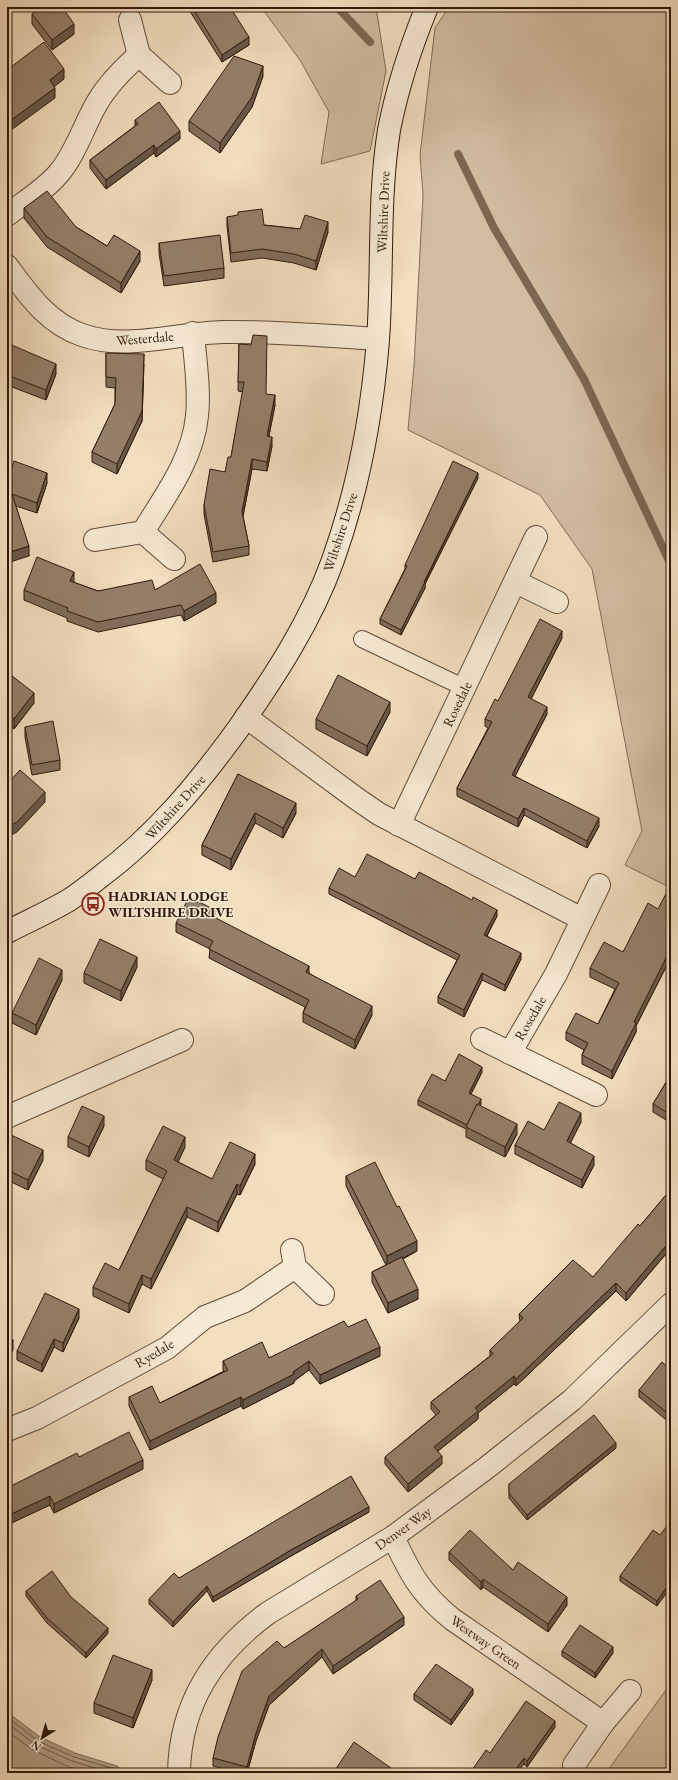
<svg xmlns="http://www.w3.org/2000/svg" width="678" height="1780" font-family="'EB Garamond',serif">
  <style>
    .green { fill: #d2bca0; stroke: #816a56 }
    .water { fill: #b19b82; stroke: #7d6752 }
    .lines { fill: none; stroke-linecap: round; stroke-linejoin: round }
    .shore { stroke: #705a46; stroke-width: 1 }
    .stream { stroke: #7d6752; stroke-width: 8 }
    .lane-casing { stroke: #614a38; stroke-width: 18 }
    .street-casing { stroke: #614a38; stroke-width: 24 }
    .secondary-casing { stroke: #30180b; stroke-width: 24 }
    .lane { stroke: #f7ead5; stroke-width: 16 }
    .street { stroke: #f7ead5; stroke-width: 22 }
    .secondary { stroke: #f7ead5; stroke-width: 22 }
    .wall { fill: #806d5a; stroke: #30180b }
    .shaded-wall { fill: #68594a; stroke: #30180b }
    .building { fill: #957f69; stroke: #30180b }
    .labels { text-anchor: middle; stroke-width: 3; stroke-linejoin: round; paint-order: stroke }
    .street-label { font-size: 14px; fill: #30180b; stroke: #f7ead5 }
    .poi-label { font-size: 14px; font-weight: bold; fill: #30180b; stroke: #f7ead5; text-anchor: start }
  </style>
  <rect width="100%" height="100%" fill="#f3debf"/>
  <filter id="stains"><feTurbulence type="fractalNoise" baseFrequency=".005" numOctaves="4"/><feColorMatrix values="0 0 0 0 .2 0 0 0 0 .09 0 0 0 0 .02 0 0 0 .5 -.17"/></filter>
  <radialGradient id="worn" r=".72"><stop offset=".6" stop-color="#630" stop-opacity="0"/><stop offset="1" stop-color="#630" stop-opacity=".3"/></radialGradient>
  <g class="green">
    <polygon points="261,7 376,7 386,71 370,151 321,164 329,112 300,60"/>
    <polygon points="449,7 671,7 671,888 625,865 642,831 592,569 540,495 408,430 414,366 423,195 420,155 435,28"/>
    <polygon points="671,1683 671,1773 606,1773"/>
  </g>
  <polygon class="water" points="7,1712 40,1737 75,1753 117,1766 125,1773 7,1773"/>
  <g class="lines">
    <g class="shore">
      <polyline points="7,1717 38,1741 74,1757 115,1769 119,1773"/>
      <polyline points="7,1723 36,1745 72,1761 112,1773"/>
      <polyline points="7,1731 33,1750 69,1767 92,1773"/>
    </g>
    <g class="stream">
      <polyline points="337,7 370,42"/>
      <polyline points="458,154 494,228 584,379 671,565"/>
    </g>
    <g class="lane-casing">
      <polyline id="lane" points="362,639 465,688"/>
    </g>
    <g class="street-casing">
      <g id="street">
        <polyline points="130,20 139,55 170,83"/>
        <path d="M7,215C24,202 45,190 59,173C76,153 84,125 97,103C108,84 123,69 139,55"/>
        <path d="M7,266C28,294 47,323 82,335C126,351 177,333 223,332C275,331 327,336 378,339"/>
        <path d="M143,532C165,496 193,459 197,416C200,389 195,360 193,333"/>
        <polyline points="95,540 143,532 174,559"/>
        <polyline points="516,582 557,602"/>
        <polyline points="246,717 357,799 379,814 582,919"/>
        <polyline points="399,825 536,537"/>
        <polyline points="482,1039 596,1095"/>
        <polyline points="510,1053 556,974 599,885"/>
        <polyline points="7,1117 182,1040"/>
        <polyline points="292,1250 295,1267 323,1294"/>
        <polyline points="7,1430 37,1418 167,1348 205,1317 245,1301 295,1267"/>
        <path d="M393,1537C410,1573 420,1593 452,1619L603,1723"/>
        <polyline points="574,1765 603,1723 630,1691"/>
        <path d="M179,1773C180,1703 214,1653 268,1613L393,1537L485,1469L572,1400L671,1304"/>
      </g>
    </g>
    <g class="secondary-casing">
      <path id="secondary" d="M7,932C28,921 49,912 69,900C80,893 90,885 100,877C155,836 198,784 238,729C275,676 311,621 333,560C358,490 372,414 378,340C383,270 378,199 389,130C397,89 411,46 427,7"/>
    </g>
    <use href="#lane" class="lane"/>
    <use href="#street" class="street"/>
    <use href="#secondary" class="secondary"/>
  </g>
  <g class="wall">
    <polygon points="191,7 230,7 249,45 222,62 191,13"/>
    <polygon points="32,14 74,34 52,50 32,24"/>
    <polygon points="263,76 252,107 220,153 189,131 189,121"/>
    <polygon points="135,120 180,139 156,157 154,153 106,189 90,168 90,160 135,126"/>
    <polygon points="24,208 76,227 107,246 140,261 121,293 47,247 24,218"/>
    <polygon points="227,217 264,225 328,232 316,270 294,263 262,258 231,262 227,226"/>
    <polygon points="159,243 224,268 224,278 164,286 159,253"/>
    <polygon points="7,333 10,344 56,374 46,400 7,385"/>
    <polygon points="239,344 266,394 275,405 269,436 272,446 267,471 252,469 243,516 249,546 249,555 213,562 204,514 204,505 225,472 231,457 243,392 238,391"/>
    <polygon points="106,353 144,364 142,421 117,474 92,462 92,452 115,404 115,388 106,387"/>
    <polygon points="478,478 425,584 425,588 401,635 380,624 380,619 405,569 405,565"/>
    <polygon points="7,482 47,483 37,513 16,506 29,556"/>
    <polygon points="73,582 98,591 155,590 216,603 184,621 181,615 98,632 67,621 67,618 24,600 24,590"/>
    <polygon points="562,638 531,699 547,714 515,776 599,826 587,848 524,815 518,827 457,796 457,788 488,728 485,726 485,719 498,701"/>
    <polygon points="7,672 34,703 14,729 7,724"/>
    <polygon points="390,712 367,756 316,729 316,719"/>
    <polygon points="25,727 60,760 60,770 32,775 25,737"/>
    <polygon points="238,774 296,813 283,838 255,823 231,870 202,855 202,845"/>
    <polygon points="355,877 415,879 497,916 487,936 521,959 505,991 482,980 464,1017 438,1003 438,997 457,960 329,894 329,888"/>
    <polygon points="658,909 668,957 668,963 636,1026 636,1032 612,1079 582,1064 582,1055 584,1050 566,1040 566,1032 598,1024 615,989 590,977 590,968 623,952"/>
    <polygon points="215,918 309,973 372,1015 355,1049 303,1022 303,1013 305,1007 209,958 210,949 176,932 176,923"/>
    <polygon points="137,967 121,1001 84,983 84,973"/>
    <polygon points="62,980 36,1035 12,1023 12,1013"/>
    <polygon points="482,1072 471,1094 481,1104 480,1106 517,1134 505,1157 466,1137 466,1129 418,1105 418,1100 445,1081"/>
    <polygon points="671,1074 671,1123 653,1112 653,1104"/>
    <polygon points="581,1122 570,1143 594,1165 582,1188 515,1154 515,1145 544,1130"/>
    <polygon points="104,1126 89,1157 68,1147 68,1137"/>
    <polygon points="7,1143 43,1160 28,1190 7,1180"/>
    <polygon points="185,1147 178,1162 212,1179 255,1164 240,1195 237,1194 218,1232 187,1217 151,1289 142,1284 129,1313 93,1296 93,1287 119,1270 163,1179 146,1170 146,1160"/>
    <polygon points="346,1176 417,1251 403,1259 418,1299 388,1313 372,1282 372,1272 386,1265 346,1186"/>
    <polygon points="671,1189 671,1248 626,1301 616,1291 516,1386 514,1384 478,1413 478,1419 438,1451 442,1464 408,1492 385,1464 385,1457 436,1415 431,1409 431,1402 490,1356 490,1350 520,1322 519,1314 593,1277 640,1226"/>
    <polygon points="79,1318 63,1352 54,1347 42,1372 17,1360 17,1351"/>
    <polygon points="348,1327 380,1356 320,1384 309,1370 294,1381 294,1383 243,1409 241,1406 150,1450 129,1406 129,1397 160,1403 224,1371 223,1370 223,1361 269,1358"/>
    <polygon points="671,1370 671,1424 639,1397 639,1390"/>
    <polygon points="616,1448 527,1520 509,1498 509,1484"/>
    <polygon points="79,1457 143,1469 54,1513 50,1505 7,1525"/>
    <polygon points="369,1512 291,1556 213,1602 207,1591 173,1627 149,1604 149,1599 179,1578"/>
    <polygon points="660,1535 657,1606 620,1581 620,1576"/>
    <polygon points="449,1552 513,1570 567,1605 548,1632 483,1587 481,1590 449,1560"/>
    <polygon points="26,1591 71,1597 108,1633 86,1658 47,1623 26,1596"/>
    <polygon points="356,1596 404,1625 333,1674 322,1657 269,1705 256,1741 247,1773 239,1773 213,1766 213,1758 284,1648 356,1601"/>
    <polygon points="562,1651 613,1653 595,1678 562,1656"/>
    <polygon points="152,1680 133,1728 94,1713 94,1703"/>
    <polygon points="414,1694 473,1694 451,1725 414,1700"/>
    <polygon points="555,1727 527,1767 524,1764 490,1753"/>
  </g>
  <g class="shaded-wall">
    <polygon points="74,24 74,34 52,50 52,40"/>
    <polygon points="249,37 249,45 222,62 222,55"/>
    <polygon points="263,66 263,76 252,107 220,153 220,143"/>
    <polygon points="64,69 64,79 50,90 50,80"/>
    <polygon points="55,88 55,98 7,133 7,123"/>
    <polygon points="180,131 180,139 156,157 156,149"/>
    <polygon points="154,145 154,153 106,189 106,180"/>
    <polygon points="328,222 328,232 316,270 316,261"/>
    <polygon points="140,251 140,261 121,293 121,283"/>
    <polygon points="10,335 10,345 7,350 7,340"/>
    <polygon points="144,354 142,421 117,474 117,464"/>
    <polygon points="56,364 56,374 46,400 46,390"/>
    <polygon points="275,395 275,405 267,445 267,436"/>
    <polygon points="272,437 272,446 267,471 267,462"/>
    <polygon points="252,459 252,469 242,521 242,512"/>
    <polygon points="47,473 47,483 37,513 37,503"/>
    <polygon points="478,473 478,478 425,584 425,588 401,635 401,630"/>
    <polygon points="29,546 29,556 7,563 7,553"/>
    <polygon points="74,572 74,582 70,591 70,581"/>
    <polygon points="216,593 216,603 184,621 184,611"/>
    <polygon points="562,631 562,638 528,705 528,697"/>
    <polygon points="34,693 34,703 14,729 14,719"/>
    <polygon points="390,702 390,712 367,756 367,746"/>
    <polygon points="547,707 547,714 512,782 512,775"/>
    <polygon points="45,792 45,802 17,832 7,837 7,827"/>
    <polygon points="296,803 296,813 283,838 283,828"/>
    <polygon points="524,808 524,815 518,827 518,819"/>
    <polygon points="255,813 255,823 231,870 231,859"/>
    <polygon points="599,818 599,826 587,848 587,841"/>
    <polygon points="215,910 215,919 212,916"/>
    <polygon points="497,910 497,916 484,941 484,935"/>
    <polygon points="671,943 671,952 668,957 668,963 636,1026 636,1032 612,1079 612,1071 634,1022"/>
    <polygon points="521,953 521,959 505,991 505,985"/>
    <polygon points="137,957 137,967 121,1001 121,991"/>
    <polygon points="309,966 309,976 306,972"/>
    <polygon points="62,970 62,980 36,1035 36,1025"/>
    <polygon points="482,973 482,980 464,1017 464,1010"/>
    <polygon points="372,1006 372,1015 355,1049 355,1040"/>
    <polygon points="10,1022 10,1032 7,1038 7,1028"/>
    <polygon points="482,1067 482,1072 469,1098 469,1093"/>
    <polygon points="481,1099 481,1104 468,1129 467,1125"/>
    <polygon points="581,1113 581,1122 567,1150 567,1141"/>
    <polygon points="104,1116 104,1126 89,1157 89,1147"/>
    <polygon points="517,1124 517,1134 505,1157 505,1147"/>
    <polygon points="185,1137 185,1147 174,1170 174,1160"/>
    <polygon points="43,1150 43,1160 28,1190 28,1180"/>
    <polygon points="255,1154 255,1164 240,1195 240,1186"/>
    <polygon points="594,1156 594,1165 582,1188 582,1180"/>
    <polygon points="237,1184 237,1194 218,1232 218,1222"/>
    <polygon points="187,1207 187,1217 151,1289 151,1279"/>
    <polygon points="671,1240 671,1248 626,1301 626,1293"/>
    <polygon points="417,1241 417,1251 387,1266 387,1256"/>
    <polygon points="142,1275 142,1284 129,1313 129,1304"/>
    <polygon points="616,1283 616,1291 516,1386 516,1379"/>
    <polygon points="418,1289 418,1299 388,1313 388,1303"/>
    <polygon points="79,1309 79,1318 63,1352 63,1343"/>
    <polygon points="54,1339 54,1347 42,1372 42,1364"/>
    <polygon points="13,1340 13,1350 7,1363 7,1353"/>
    <polygon points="380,1347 380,1356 320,1384 320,1375"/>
    <polygon points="309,1361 309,1370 294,1381 294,1383 243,1409 243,1400 293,1372"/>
    <polygon points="514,1376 514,1384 478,1413 478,1419 434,1454 434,1447 475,1408"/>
    <polygon points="241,1397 241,1406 150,1450 150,1441"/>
    <polygon points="616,1443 616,1448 527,1520 527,1515"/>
    <polygon points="442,1456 442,1464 408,1492 408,1484"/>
    <polygon points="143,1460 143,1469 54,1513 54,1504"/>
    <polygon points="50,1496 50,1505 7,1525 7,1516"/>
    <polygon points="369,1507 369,1512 291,1556 213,1602 213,1597 291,1550"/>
    <polygon points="483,1579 483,1587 481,1590 481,1582"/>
    <polygon points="671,1581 671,1587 657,1606 657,1601"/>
    <polygon points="207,1586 207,1591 173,1627 173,1622"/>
    <polygon points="567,1597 567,1605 548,1632 548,1624"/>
    <polygon points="404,1617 404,1625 333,1674 333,1666"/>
    <polygon points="108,1628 108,1633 86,1658 86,1653"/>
    <polygon points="613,1647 613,1653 595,1678 595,1673"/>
    <polygon points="322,1649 322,1657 269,1705 256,1741 247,1773 247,1767 256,1733 269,1696"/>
    <polygon points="152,1670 152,1680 133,1728 133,1718"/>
    <polygon points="473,1689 473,1694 451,1725 451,1720"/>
    <polygon points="555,1721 555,1727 527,1767 527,1761"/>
    <polygon points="524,1758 524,1764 517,1773 513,1773"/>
  </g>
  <g class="building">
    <polygon points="42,7 62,7 74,24 52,40 32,14"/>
    <polygon points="192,7 230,7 249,37 222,55"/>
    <polygon points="44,42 64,69 50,80 55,88 7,123 7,70"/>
    <polygon points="234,56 263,66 252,97 220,143 189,121"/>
    <polygon points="159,102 180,131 156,149 154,145 106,180 90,160 138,124 135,120"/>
    <polygon points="47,191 76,227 107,246 114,235 140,251 121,283 47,237 24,208"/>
    <polygon points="262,209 264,225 300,229 305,215 328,222 316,261 294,254 262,249 231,253 227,217 238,215 238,212"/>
    <polygon points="220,235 224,268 164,276 159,243"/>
    <polygon points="7,333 10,335 7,340"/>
    <polygon points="253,335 267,336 266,394 275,395 267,436 272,437 267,462 252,459 242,512 249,546 213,552 204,505 210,469 225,472 228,457 231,457 244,382 238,382 239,344 251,345"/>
    <polygon points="7,343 56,364 46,390 7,375"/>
    <polygon points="106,353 144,354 142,411 117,464 92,452 115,404 116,378 106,377"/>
    <polygon points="14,461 47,473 37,503 12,494 29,546 7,553 7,482"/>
    <polygon points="453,461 478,473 424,582 425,582 401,630 380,619 407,566 405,565"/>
    <polygon points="37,557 74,572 70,581 98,591 152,580 155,590 200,564 216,593 184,611 181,605 98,622 67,611 68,608 24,590"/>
    <polygon points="540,619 562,631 528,697 547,707 512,775 599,818 587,841 524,808 518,819 457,788 492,722 485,719 495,699 498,701"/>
    <polygon points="7,672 34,693 14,719 7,714"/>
    <polygon points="338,675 390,702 367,746 316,719"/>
    <polygon points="53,721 60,760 32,765 25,727"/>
    <polygon points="20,770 45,792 17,822 7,827 7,784"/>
    <polygon points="238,774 296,803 283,828 255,813 231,859 202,845"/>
    <polygon points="367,854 415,879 419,872 472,900 473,897 497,910 484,935 521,953 505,985 482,973 464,1010 438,997 460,955 329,888 339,868 355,877"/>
    <polygon points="670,886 671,886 671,943 666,953 668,954 634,1022 636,1023 612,1071 582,1055 588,1043 566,1032 576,1013 598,1024 619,983 590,968 604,942 623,952 648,903 658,909"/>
    <polygon points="189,897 215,910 212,916 309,966 306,972 372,1006 355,1040 303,1013 309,1000 209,949 213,941 176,923"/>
    <polygon points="100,939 137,957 121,991 84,973"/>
    <polygon points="39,958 62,970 36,1025 12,1013"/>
    <polygon points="7,1020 10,1022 7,1028"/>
    <polygon points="459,1054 482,1067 469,1093 481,1099 478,1105 477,1104 467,1125 418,1100 432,1074 445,1081"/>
    <polygon points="671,1074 671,1115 653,1104"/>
    <polygon points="559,1102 581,1113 567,1141 594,1156 582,1180 515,1145 528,1121 544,1130"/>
    <polygon points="477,1104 517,1124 505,1147 466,1127"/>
    <polygon points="82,1106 104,1116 89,1147 68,1137"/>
    <polygon points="163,1126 185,1137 174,1160 212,1179 230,1142 255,1154 240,1186 237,1184 218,1222 187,1207 151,1279 142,1275 129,1304 93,1287 105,1263 119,1270 167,1171 146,1160"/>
    <polygon points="11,1135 43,1150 28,1180 7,1170 7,1143"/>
    <polygon points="375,1162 397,1207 399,1206 417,1241 387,1256 346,1176"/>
    <polygon points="671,1189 671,1240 626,1293 616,1283 516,1379 514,1376 475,1408 478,1411 434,1447 442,1456 408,1484 385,1457 440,1412 431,1402 493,1354 490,1350 523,1318 519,1314 573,1260 593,1277 638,1224 640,1226"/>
    <polygon points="402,1257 418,1289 388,1303 372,1272"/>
    <polygon points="45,1293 79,1309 63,1343 54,1339 42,1364 17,1351"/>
    <polygon points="366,1319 380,1347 320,1375 309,1361 293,1372 294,1374 243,1400 241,1397 150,1441 129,1397 152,1386 160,1403 228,1370 223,1361 262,1342 269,1358 344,1321 348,1327"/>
    <polygon points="7,1337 13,1340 7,1353"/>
    <polygon points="662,1362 671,1370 671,1416 639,1390"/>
    <polygon points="594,1415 616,1443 527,1515 509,1493 509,1484"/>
    <polygon points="129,1432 143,1460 54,1504 50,1496 7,1516 7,1488 77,1453 79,1457"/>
    <polygon points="351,1476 369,1507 291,1550 213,1597 207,1586 173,1622 149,1599 174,1573 179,1578"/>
    <polygon points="671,1521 671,1581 657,1601 620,1576 653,1530 660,1535"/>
    <polygon points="470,1530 513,1570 518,1562 567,1597 548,1624 483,1579 481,1582 449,1552"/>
    <polygon points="52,1571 71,1597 108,1628 86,1653 47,1618 26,1591"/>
    <polygon points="380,1580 404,1617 333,1666 322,1649 269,1696 256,1733 247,1767 213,1758 218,1737 242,1671 277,1641 284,1648 358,1599 356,1596"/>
    <polygon points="580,1625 613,1647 595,1673 562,1651"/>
    <polygon points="113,1655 152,1670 133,1718 94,1703"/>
    <polygon points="436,1664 473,1689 451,1720 414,1694"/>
    <polygon points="526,1701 555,1721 527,1761 524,1758 513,1773 470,1773 486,1750 490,1753"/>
    <polygon points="354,1742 398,1773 333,1773"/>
  </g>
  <defs>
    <g id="bus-ring" transform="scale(1.15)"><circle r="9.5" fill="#f7ead5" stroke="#8f2418" stroke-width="1.5"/><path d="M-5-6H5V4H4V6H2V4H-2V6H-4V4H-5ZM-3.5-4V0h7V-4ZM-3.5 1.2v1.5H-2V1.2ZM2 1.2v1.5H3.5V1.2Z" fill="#8f2418"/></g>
  </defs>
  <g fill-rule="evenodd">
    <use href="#bus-ring" x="93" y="904"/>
  </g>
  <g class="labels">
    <g class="street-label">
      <text transform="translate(383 212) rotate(-88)" y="5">Wiltshire Drive</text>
      <text transform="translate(145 338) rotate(-5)" y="5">Westerdale</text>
      <text transform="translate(340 532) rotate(-72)" y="5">Wiltshire Drive</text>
      <text transform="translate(457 704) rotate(-64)" y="5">Rosedale</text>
      <text transform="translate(175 807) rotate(-48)" y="5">Wiltshire Drive</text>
      <text transform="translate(530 1018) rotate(-60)" y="5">Rosedale</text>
      <text transform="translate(154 1353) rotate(-31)" y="5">Ryedale</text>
      <text transform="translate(403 1528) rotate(-35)" y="5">Denver Way</text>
      <text transform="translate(486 1642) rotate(35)" y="5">Westway Green</text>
    </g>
    <g class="poi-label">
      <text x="108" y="901">HADRIAN LODGE<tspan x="108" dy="16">WILTSHIRE DRIVE</tspan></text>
    </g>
  </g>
  <rect width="678" height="1780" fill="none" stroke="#f3debf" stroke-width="24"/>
  <rect x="8" y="8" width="662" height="1764" fill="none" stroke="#30180b" stroke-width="2"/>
  <rect x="12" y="12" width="654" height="1756" fill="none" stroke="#30180b"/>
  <g transform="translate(42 1738) rotate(217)" stroke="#f7ead5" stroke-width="3" paint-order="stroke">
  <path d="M0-3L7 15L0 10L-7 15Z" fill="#30180b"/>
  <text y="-6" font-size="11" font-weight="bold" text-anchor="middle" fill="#30180b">N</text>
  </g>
  <rect width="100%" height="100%" filter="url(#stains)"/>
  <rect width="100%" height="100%" fill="url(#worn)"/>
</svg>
